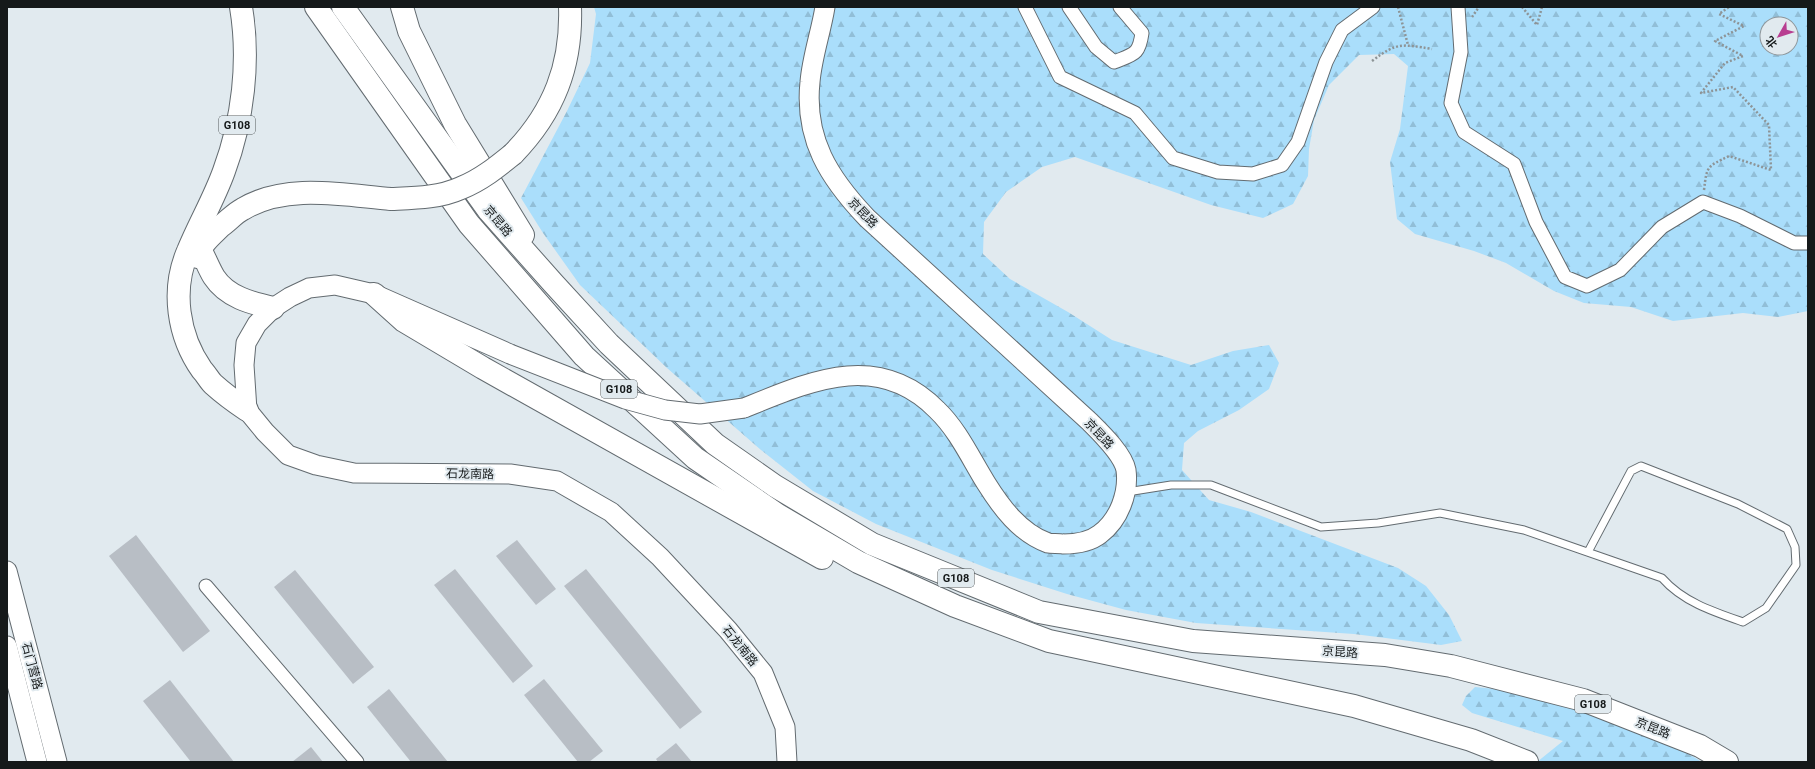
<svg xmlns="http://www.w3.org/2000/svg" width="1815" height="769" font-family="Roboto,'Noto Sans SC',sans-serif">
  <style>
    .forest { fill: url(#forest-firs); fill-rule: evenodd }
    .building { fill: #b8bec5 }
    .lines { fill: none; stroke-linecap: round; stroke-linejoin: round }
    .lane-casing { stroke: #636b70; stroke-width: 9 }
    .street-casing { stroke: #636b70; stroke-width: 15 }
    .secondary-casing { stroke: #636b70; stroke-width: 21 }
    .highway-casing { stroke: #636b70; stroke-width: 24 }
    .path { stroke: #8d9497; stroke-width: 2.5; stroke-dasharray: 2 2; stroke-linecap: butt }
    .lane { stroke: #fff; stroke-width: 7 }
    .street { stroke: #fff; stroke-width: 13 }
    .secondary { stroke: #fff; stroke-width: 19 }
    .highway { stroke: #fff; stroke-width: 22 }
    .secondary-bridge-casing { stroke: #636b70; stroke-width: 21; stroke-linecap: butt }
    .highway-bridge-casing { stroke: #636b70; stroke-width: 24; stroke-linecap: butt }
    .secondary-bridge { stroke: #fff; stroke-width: 19 }
    .highway-bridge { stroke: #fff; stroke-width: 22 }
    .labels { text-anchor: middle; stroke-width: 4; stroke-linejoin: round; paint-order: stroke }
    .shield { fill: #e1eaef; stroke: #52585a; stroke-width: 1 }
    .shield-label { font-size: 11px; font-weight: bold; fill: #15191a }
    .street-label { font-size: 12px; fill: #15191a; stroke: #e1eaef }
  </style>
  <defs>
    <pattern id="forest-firs" width="22" height="20" patternUnits="userSpaceOnUse"><rect width="22" height="20" fill="#aadefb"/><path d="M5 1l3.5 6h-7zM16 11l3.5 6h-7z" fill="#91bed7"/></pattern>
  </defs>
  <rect width="100%" height="100%" fill="#e1eaef"/>
  <g class="forest">
    <path d="M594,7H1808V311L1778,317L1743,313L1673,321L1631,307L1584,303L1554,291L1506,263L1474,251L1415,234L1397,219L1390,162L1400,129L1408,66L1394,54L1359,55L1329,85L1314,120L1309,149L1308,176L1293,204L1263,218L1211,205L1075,157L1042,167L1006,192L984,222L983,254L1010,279L1068,312L1112,340L1191,365L1233,351L1269,345L1279,363L1269,389L1239,410L1198,431L1184,443L1182,470L1209,500L1251,512L1398,568L1426,586L1449,615L1462,641L1441,645L1354,634L1196,623L1126,610L1067,594L992,570L876,524L813,491L761,450L667,368L580,285L543,233L521,198L567,111L590,63L596,14ZM1767,24H1791V48H1767Z"/>
    <path d="M1475,687C1530,691 1583,710 1633,730C1657,740 1680,748 1702,762H1537L1563,741L1472,713L1462,705L1466,696Z"/>
  </g>
  <g class="building">
    <polygon points="136,535 210,631 183,652 109,556"/>
    <polygon points="517,540 556,589 536,605 496,556"/>
    <polygon points="455,569 533,666 513,683 434,585"/>
    <polygon points="586,569 702,712 680,729 564,586"/>
    <polygon points="295,570 374,667 353,684 274,587"/>
    <polygon points="544,679 603,751 589,762 578,762 524,695"/>
    <polygon points="170,680 234,762 191,762 143,701"/>
    <polygon points="389,689 448,762 411,762 367,707"/>
    <polygon points="676,743 692,762 658,762 656,759"/>
    <polygon points="311,747 323,762 292,762"/>
  </g>
  <g class="lines">
    <g class="lane-casing">
      <path id="lane" d="M1127,492L1171,485H1211L1321,527L1378,523L1440,513L1524,530L1662,578C1683,602 1714,612 1743,622L1766,608L1796,565L1795,547L1787,529L1738,504L1641,466L1631,471L1588,552"/>
    </g>
    <g class="street-casing">
      <g id="street">
        <polyline points="1025,7 1060,77 1135,113 1173,158 1218,172 1253,174 1282,165 1298,142 1326,62 1342,30 1373,7"/>
        <path d="M1069,7L1096,47L1114,62C1134,54 1139,55 1142,33L1120,7"/>
        <polyline points="1458,7 1461,52 1451,103 1464,132 1514,164 1536,222 1565,277 1587,286 1620,270 1662,227 1703,202 1740,216 1794,243 1808,243"/>
        <polyline points="206,586 357,762"/>
      </g>
    </g>
    <g class="secondary-casing">
      <g id="secondary">
        <polyline points="510,354 374,294 335,285 309,288 290,297 273,308 257,324 246,343 244,365 247,410 265,432 288,455 316,465 354,473 510,474 557,481 611,512 660,557 728,630 763,673 785,727 787,762"/>
        <path d="M744,408C811,381 878,350 937,410C958,430 971,459 986,483C1001,507 1020,533 1048,543C1052,544 1058,543 1063,544C1074,544 1090,542 1100,534C1119,520 1129,493 1126,470C1123,454 1101,433 1090,422L867,218C829,178 804,139 810,82C812,57 821,32 825,7"/>
        <polyline points="7,571 57,762"/>
        <polyline points="7,646 37,762"/>
      </g>
    </g>
    <g class="highway-casing">
      <g id="highway">
        <path d="M241,7C250,61 243,120 224,171C214,199 199,224 188,251C171,290 178,336 202,370C206,374 209,380 213,384C223,393 235,402 247,410"/>
        <polyline points="316,7 469,224 584,356 695,458 778,515 858,562 955,606 1049,641 1354,706 1471,740 1527,762"/>
        <polyline points="343,7 489,211 553,283 609,344 715,444 775,486 872,544 1039,612 1193,641 1385,655 1451,666 1583,700 1700,746 1727,762"/>
        <polyline points="402,7 409,31 455,124 523,235"/>
        <path d="M513,154C554,112 572,65 570,7"/>
        <path d="M200,249C205,258 209,269 214,277C227,297 251,303 273,308"/>
        <path d="M198,257C201,243 211,236 221,226C228,221 235,213 243,209C286,183 343,195 391,199"/>
        <polyline points="374,294 404,321 483,368 822,558"/>
      </g>
    </g>
    <g class="path">
      <polyline points="1398,7 1408,45"/>
      <polyline points="1522,7 1537,25 1542,7"/>
      <polyline points="1472,17 1479,7"/>
      <path d="M1372,61C1397,42 1402,44 1432,49"/>
      <path d="M1704,190C1707,165 1707,167 1729,156L1771,170L1769,125L1733,87L1701,93L1725,63L1743,56L1715,41L1744,26L1719,14L1729,7"/>
    </g>
    <use href="#lane" class="lane"/>
    <use href="#street" class="street"/>
    <use href="#secondary" class="secondary"/>
    <use href="#highway" class="highway"/>
    <g class="secondary-bridge-casing">
      <polyline id="secondary-bridge" points="510,354 625,399 665,410 700,414 744,408"/>
    </g>
    <g class="highway-bridge-casing">
      <path id="highway-bridge" d="M391,199C414,198 439,198 461,188C481,180 497,167 513,154"/>
    </g>
    <use href="#secondary-bridge" class="secondary-bridge"/>
    <use href="#highway-bridge" class="highway-bridge"/>
  </g>
  <g class="labels">
    <g class="shield">
      <rect x="219" y="116" width="36" height="18" rx="3"/>
      <rect x="601" y="380" width="36" height="18" rx="3"/>
      <rect x="938" y="569" width="36" height="18" rx="3"/>
      <rect x="1575" y="695" width="36" height="18" rx="3"/>
    </g>
    <g class="shield-label">
      <text x="237" y="129">G108</text>
      <text x="619" y="393">G108</text>
      <text x="956" y="582">G108</text>
      <text x="1593" y="708">G108</text>
    </g>
    <g class="street-label">
      <text transform="translate(863 213) rotate(46)" y="4">京昆路</text>
      <text transform="translate(498 221) rotate(50)" y="4">京昆路</text>
      <text transform="translate(1099 434) rotate(47)" y="4">京昆路</text>
      <text transform="translate(470 474) rotate(1)" y="4">石龙南路</text>
      <text transform="translate(740 646) rotate(51)" y="4">石龙南路</text>
      <text transform="translate(1340 652) rotate(4)" y="4">京昆路</text>
      <text transform="translate(32 666) rotate(75)" y="4">石门营路</text>
      <text transform="translate(1653 728) rotate(22)" y="4">京昆路</text>
    </g>
  </g>
  <rect width="1815" height="769" fill="none" stroke="#15191a" stroke-width="16"/>
  <g transform="translate(1779 36) rotate(231)"><circle r="19" fill="#e1eaef" stroke="#8f969a"/>
  <path d="M0-3L7 15L0 10L-7 15Z" fill="#b83e91"/>
  <text y="-6" font-size="11" font-weight="bold" text-anchor="middle" fill="#15191a">北</text>
  </g>
</svg>
